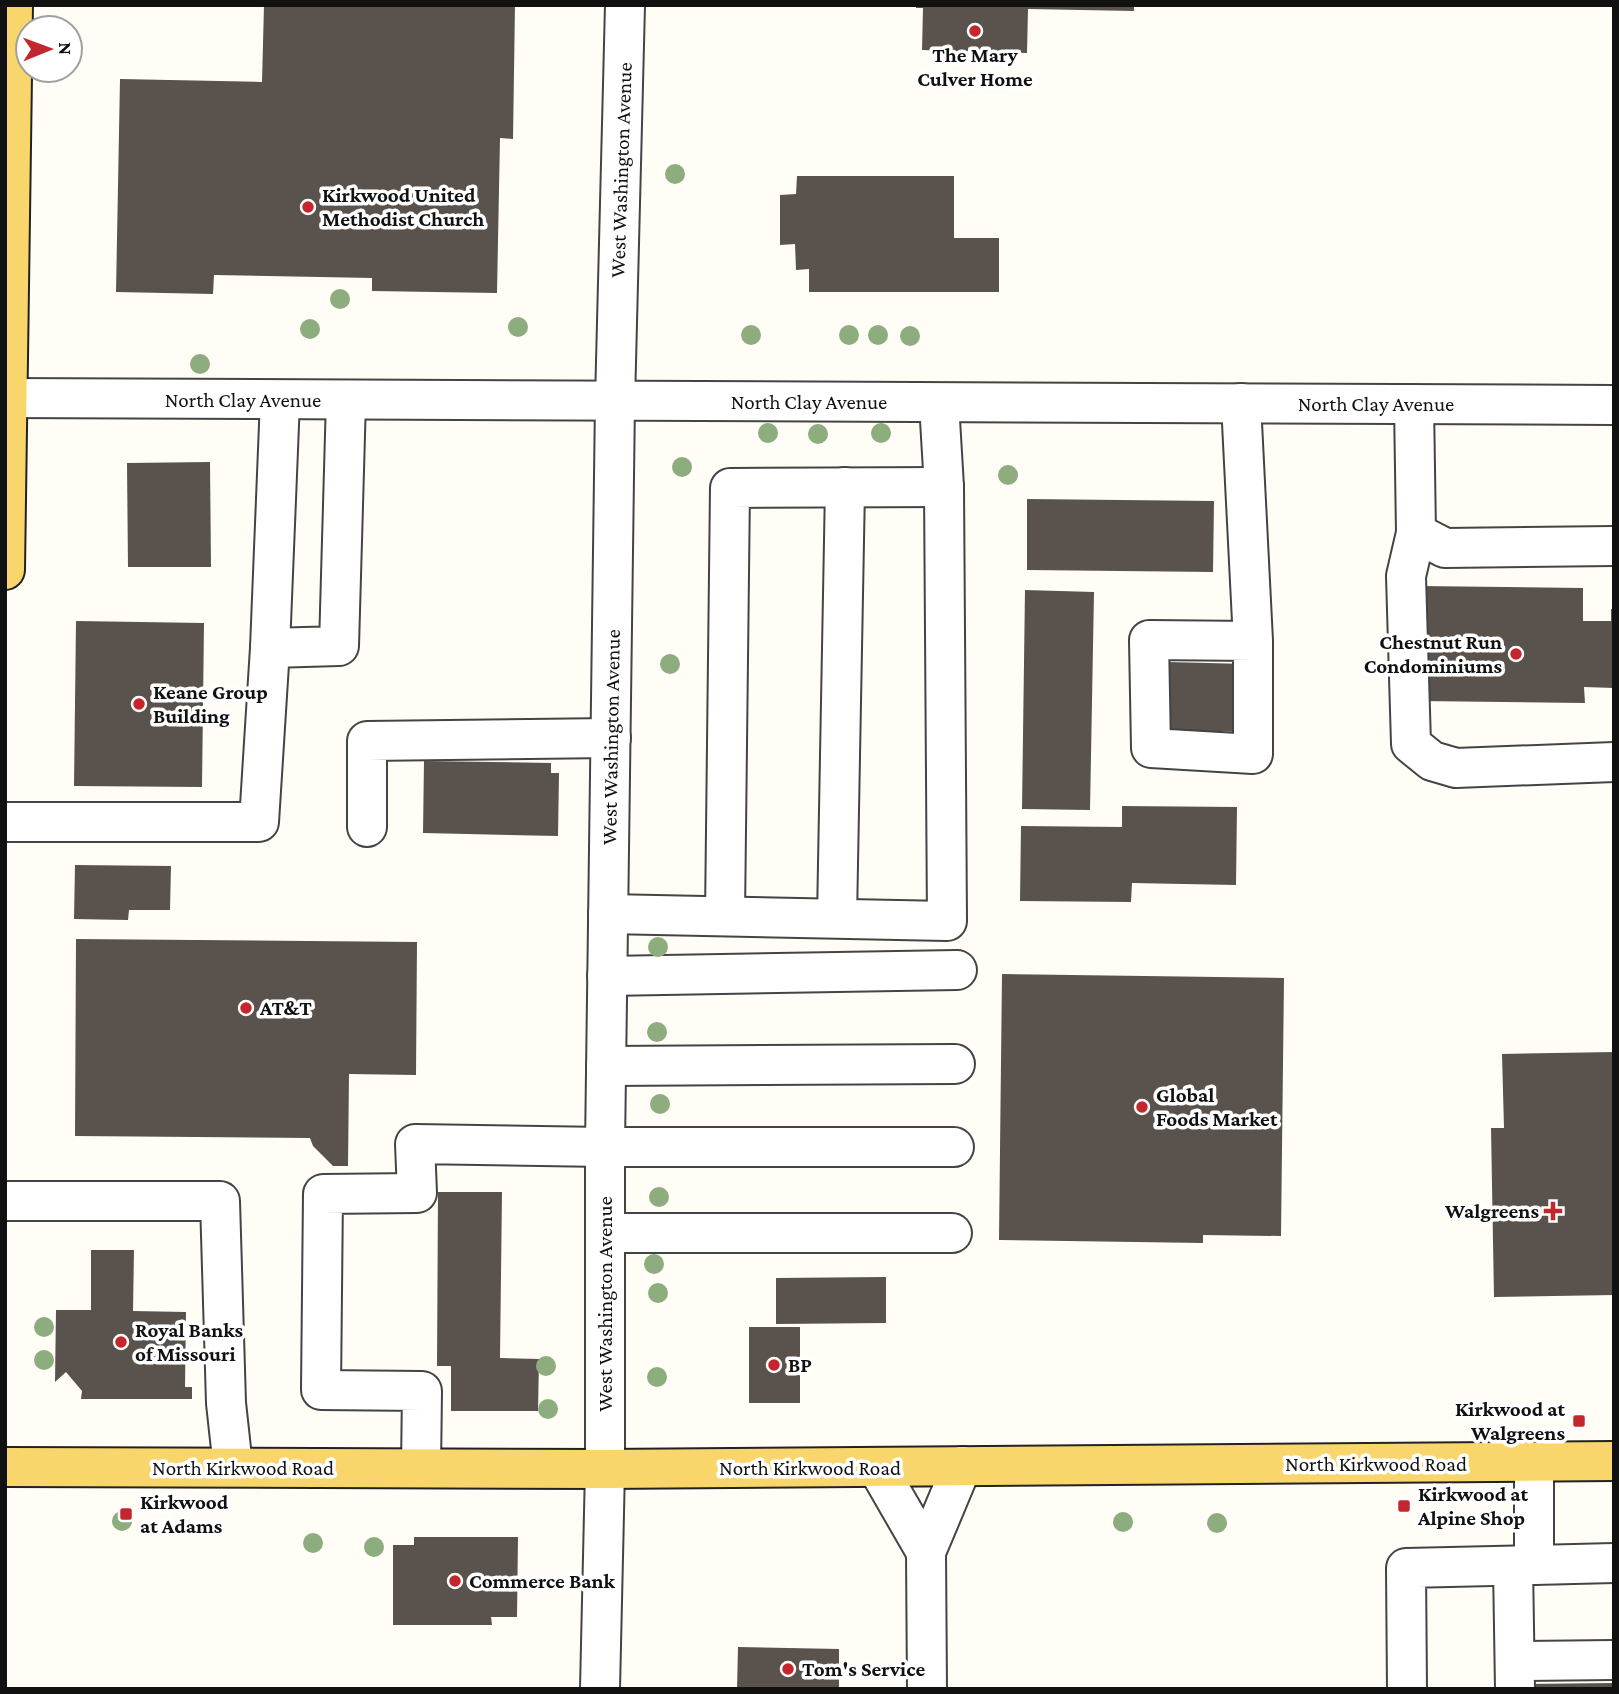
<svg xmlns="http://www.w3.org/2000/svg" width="1619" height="1694" font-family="'Crimson Pro',serif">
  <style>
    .building { fill: #5a524d }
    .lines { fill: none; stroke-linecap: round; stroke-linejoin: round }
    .minor-casing { stroke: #444; stroke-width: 42 }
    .major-casing { stroke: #222; stroke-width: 42 }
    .minor { stroke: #fff; stroke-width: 38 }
    .major { stroke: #f9d66b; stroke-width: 38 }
    .tree { fill: #8dad7f }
    .poi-dot { fill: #c4262e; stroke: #fff; stroke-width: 2.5 }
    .labels { text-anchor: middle; stroke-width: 7; stroke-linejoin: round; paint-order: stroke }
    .poi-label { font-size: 21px; font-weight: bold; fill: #111; stroke: #fff; text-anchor: start }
    .street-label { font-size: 21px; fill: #111; stroke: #fff }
  </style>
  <rect width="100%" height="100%" fill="#fffdf5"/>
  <g class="building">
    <polygon points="264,5 515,5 513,139 500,138 497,293 372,291 372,278 214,275 213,294 116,292 120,79 262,82"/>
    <polygon points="916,5 1134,5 1134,11 1028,9 1027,53 922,50 923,8 916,8"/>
    <polygon points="797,176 954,176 954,238 999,238 999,292 809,292 809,269 796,270 795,244 780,245 780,195 796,194"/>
    <polygon points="210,462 211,567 128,567 127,463"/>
    <polygon points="1027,499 1214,501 1213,572 1027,570"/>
    <polygon points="1419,586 1583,588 1583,621 1611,621 1611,609 1614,609 1614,688 1584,687 1585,703 1418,701"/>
    <polygon points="1025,590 1094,592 1090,810 1022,809"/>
    <polygon points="76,621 204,623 202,787 74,786"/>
    <polygon points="1168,662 1247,664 1245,732 1166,730"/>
    <polygon points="424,761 551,763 551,773 559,773 558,836 423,833"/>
    <polygon points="1122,806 1237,807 1236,885 1132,883 1131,902 1020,901 1021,826 1122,827"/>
    <polygon points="75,865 171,866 170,910 129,910 128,920 74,919"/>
    <polygon points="76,939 417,942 416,1075 349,1074 348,1166 333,1166 313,1146 310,1138 75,1136"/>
    <polygon points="1002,974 1284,978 1281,1236 1203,1235 1203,1243 999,1240"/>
    <polygon points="1614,1052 1614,1295 1494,1297 1491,1128 1504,1128 1502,1054"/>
    <polygon points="438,1192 502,1192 500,1358 539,1359 538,1411 451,1411 451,1366 437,1366"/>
    <polygon points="91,1250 134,1250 133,1311 186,1312 185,1387 192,1387 192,1399 81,1399 82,1391 66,1372 55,1382 56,1310 91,1310"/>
    <polygon points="886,1277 886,1323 776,1324 776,1278"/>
    <rect x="749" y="1327" width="51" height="76"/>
    <polygon points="414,1537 518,1537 517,1617 491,1617 492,1625 393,1625 393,1545 414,1545"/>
    <polygon points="738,1647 839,1649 839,1689 737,1689"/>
    <polygon points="1614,1683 1614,1689 1524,1689 1524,1684"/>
  </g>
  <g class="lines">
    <g class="minor-casing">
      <g id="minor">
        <polyline points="5,398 1614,405"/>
        <polyline points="1241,403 1253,641 1149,640 1151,748 1253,754 1253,641"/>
        <polyline points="1414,404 1416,533 1445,548 1614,546"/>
        <polyline points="1416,533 1406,576 1411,744 1432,761 1456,768 1614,762"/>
        <polyline points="270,648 339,646 346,400"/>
        <polyline points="5,822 259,822 270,648 280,400"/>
        <polyline points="367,827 367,741 611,738"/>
        <polyline points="608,914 947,921 944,487 939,403"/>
        <polyline points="725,916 730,488 944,487"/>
        <polyline points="837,918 845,487"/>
        <polyline points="607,976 957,970"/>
        <polyline points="606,1066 955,1064"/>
        <polyline points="5,1201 220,1201 226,1403 233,1467"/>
        <polyline points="605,1233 952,1233"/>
        <polyline points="1534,1463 1534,1565 1614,1563"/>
        <polyline points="877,1467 926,1552"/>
        <polyline points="421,1468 422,1391 321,1390 323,1194 417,1193 415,1144 605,1147 954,1147"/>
        <polyline points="1513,1566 1515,1689"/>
        <polyline points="1515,1661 1614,1660"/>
        <polyline points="600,1689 605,1469 605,1147 615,402 625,5"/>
        <polyline points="927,1689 926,1552 962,1466"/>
        <polyline points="1407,1689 1406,1568 1534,1565"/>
      </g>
    </g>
    <g class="major-casing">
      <g id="major">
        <polyline points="5,570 13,5"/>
        <polyline points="5,1467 605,1469 1614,1461"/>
      </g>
    </g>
    <use href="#minor" class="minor"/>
    <use href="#major" class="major"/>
  </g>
  <g class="tree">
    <circle cx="675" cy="174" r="10"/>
    <circle cx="340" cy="299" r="10"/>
    <circle cx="518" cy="327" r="10"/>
    <circle cx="310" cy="329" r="10"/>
    <circle cx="751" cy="335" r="10"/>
    <circle cx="849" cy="335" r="10"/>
    <circle cx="878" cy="335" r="10"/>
    <circle cx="910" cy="336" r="10"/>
    <circle cx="200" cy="364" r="10"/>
    <circle cx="768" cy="433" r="10"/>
    <circle cx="881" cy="433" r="10"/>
    <circle cx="818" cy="434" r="10"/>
    <circle cx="682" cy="467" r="10"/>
    <circle cx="1008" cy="475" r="10"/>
    <circle cx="670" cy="664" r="10"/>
    <circle cx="658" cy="947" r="10"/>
    <circle cx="657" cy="1032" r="10"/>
    <circle cx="660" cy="1104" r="10"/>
    <circle cx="659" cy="1197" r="10"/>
    <circle cx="654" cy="1264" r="10"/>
    <circle cx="658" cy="1293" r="10"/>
    <circle cx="44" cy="1327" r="10"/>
    <circle cx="44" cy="1360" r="10"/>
    <circle cx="546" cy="1366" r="10"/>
    <circle cx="657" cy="1377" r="10"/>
    <circle cx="548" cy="1409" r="10"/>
    <circle cx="122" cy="1521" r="10"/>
    <circle cx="1123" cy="1522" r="10"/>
    <circle cx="1217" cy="1523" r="10"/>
    <circle cx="313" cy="1543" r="10"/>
    <circle cx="374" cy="1547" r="10"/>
  </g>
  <g class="poi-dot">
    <circle cx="975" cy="31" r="7"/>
    <circle cx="308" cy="207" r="7"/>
    <circle cx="1516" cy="654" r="7"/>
    <circle cx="139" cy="704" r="7"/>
    <circle cx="246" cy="1008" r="7"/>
    <circle cx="1142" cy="1107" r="7"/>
    <path d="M1549.5 1200.5h7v7h7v7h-7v7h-7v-7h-7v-7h7z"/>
    <circle cx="121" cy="1342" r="7"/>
    <circle cx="774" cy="1365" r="7"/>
    <rect x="1572" y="1414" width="14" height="14" rx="3.5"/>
    <rect x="1397" y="1499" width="14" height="14" rx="3.5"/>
    <rect x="119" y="1507" width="14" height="14" rx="3.5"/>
    <circle cx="455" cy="1581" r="7"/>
    <circle cx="788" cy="1669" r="7"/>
  </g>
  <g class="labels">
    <g class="poi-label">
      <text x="975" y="62" text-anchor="middle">The Mary<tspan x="975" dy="24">Culver Home</tspan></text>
      <text x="322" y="202">Kirkwood United<tspan x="322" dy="24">Methodist Church</tspan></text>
      <text x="1502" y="649" text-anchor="end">Chestnut Run<tspan x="1502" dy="24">Condominiums</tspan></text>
      <text x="153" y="699">Keane Group<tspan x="153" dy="24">Building</tspan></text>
      <text x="260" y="1015">AT&amp;T</text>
      <text x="1156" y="1102">Global<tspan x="1156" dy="24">Foods Market</tspan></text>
      <text x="1539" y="1218" text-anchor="end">Walgreens</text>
      <text x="135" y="1337">Royal Banks<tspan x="135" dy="24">of Missouri</tspan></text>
      <text x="788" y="1372">BP</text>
      <text x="1565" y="1416" text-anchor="end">Kirkwood at<tspan x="1565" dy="24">Walgreens</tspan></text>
      <text x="1418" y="1501">Kirkwood at<tspan x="1418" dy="24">Alpine Shop</tspan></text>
      <text x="140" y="1509">Kirkwood<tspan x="140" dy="24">at Adams</tspan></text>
      <text x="469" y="1588">Commerce Bank</text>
      <text x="802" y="1676">Tom's Service</text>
    </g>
    <g class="street-label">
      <text transform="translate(621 170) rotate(-88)" y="7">West Washington Avenue</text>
      <text x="243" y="407">North Clay Avenue</text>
      <text x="809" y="409">North Clay Avenue</text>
      <text x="1376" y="411">North Clay Avenue</text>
      <text transform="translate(611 737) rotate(-89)" y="7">West Washington Avenue</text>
      <text transform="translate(605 1304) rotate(-90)" y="7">West Washington Avenue</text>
      <text x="1376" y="1471">North Kirkwood Road</text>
      <text x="243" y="1475">North Kirkwood Road</text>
      <text x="810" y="1475">North Kirkwood Road</text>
    </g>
  </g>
  <rect width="1619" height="1694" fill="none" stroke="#111111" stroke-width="14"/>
  <g transform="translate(49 49) rotate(89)"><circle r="33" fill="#ffffff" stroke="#a0a0a0" stroke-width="2"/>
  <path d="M0-5L12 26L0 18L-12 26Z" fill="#c4262e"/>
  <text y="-10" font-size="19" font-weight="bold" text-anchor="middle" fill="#111111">N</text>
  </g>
</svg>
